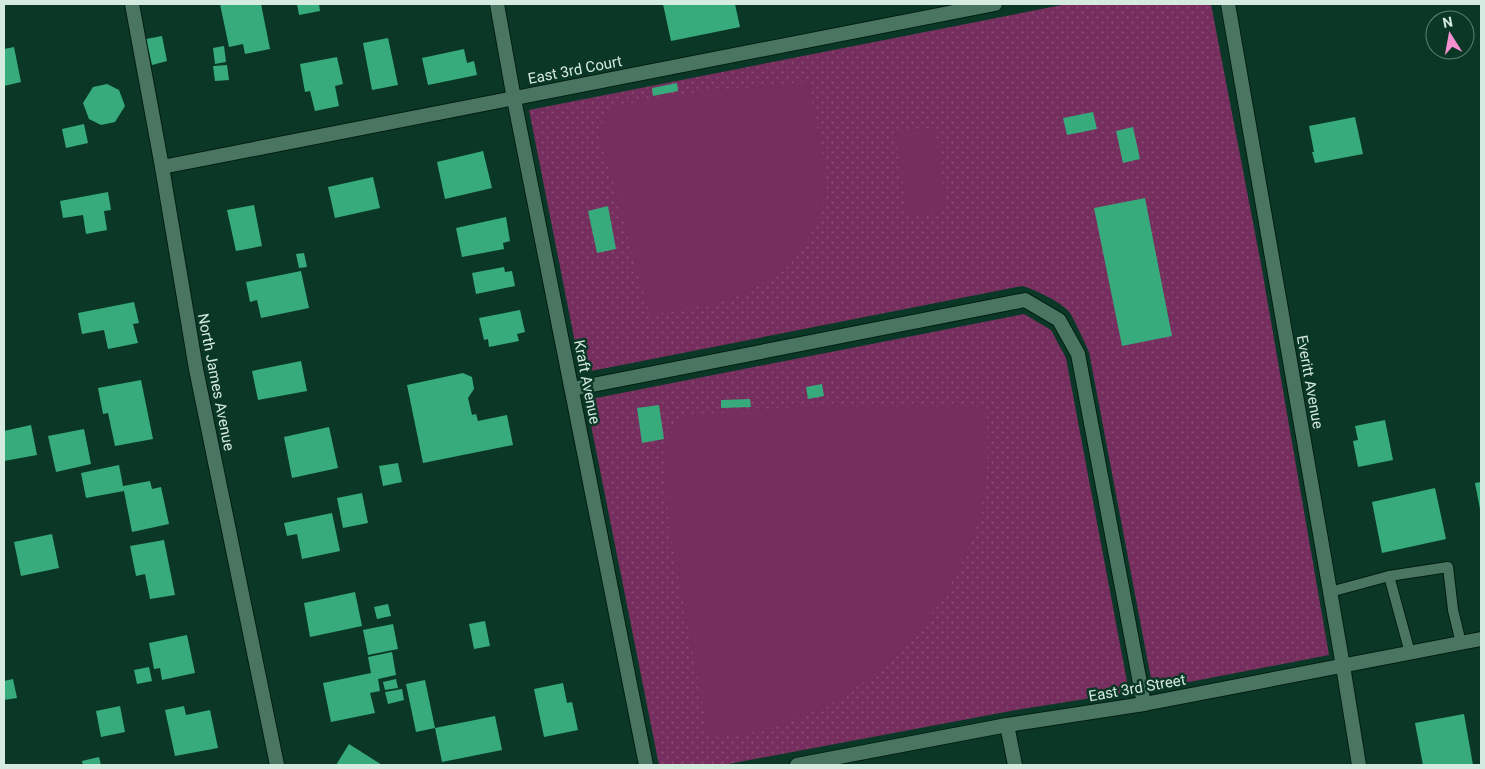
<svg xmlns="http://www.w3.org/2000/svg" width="1485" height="769" font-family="Roboto,sans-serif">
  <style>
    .park { fill: url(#park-dots) }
    .pitch { fill: #752e5d }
    .building { fill: #37ab7c }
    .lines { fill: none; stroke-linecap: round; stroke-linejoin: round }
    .service-casing { stroke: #001e11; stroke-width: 12 }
    .minor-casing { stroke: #001e11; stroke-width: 16 }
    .tertiary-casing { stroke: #001e11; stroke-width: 16 }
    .service { stroke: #4a7561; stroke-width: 10 }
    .minor { stroke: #4a7561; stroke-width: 14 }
    .tertiary { stroke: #4a7561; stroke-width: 14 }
    .labels { text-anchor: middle; stroke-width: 5; stroke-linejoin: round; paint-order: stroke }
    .street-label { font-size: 15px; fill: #d5ebdf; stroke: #0b3826 }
  </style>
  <defs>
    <pattern id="park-dots" width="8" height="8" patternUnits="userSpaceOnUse" patternTransform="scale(1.25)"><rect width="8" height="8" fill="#752e5d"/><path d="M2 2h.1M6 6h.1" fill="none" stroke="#884c74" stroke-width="1.8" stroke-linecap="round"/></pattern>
  </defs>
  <rect width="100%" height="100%" fill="#0b3826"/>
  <g class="park">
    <path d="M1067,4H1211L1261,264L1329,655L1153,689L1089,352C1083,339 1077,325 1070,313C1063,303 1034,289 1022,286L581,373L529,110Z"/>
    <polygon points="1024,314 1051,330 1066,358 1129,692 1016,710 723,765 659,765 586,400"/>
  </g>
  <g class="pitch">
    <path d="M808,82C812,101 816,120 820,138C822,151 826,166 826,180C825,236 778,286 725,300C701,307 675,310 650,315L598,130L612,107L665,96Z"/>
    <polygon points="935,128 946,211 907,216 896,133"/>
    <path d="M796,407H986C988,438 989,468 983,498C961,608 876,698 769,728C749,734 729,736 709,738L670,531L663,444L684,416Z"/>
  </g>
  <g class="building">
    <polygon points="220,4 261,4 270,49 245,54 243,44 229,47"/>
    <polygon points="297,4 319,4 320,11 299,15"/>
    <polygon points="663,4 735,4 740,27 671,41"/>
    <polygon points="162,36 167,61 152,65 146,39"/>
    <polygon points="388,38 398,85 372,90 363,43"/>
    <polygon points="224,46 226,62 215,64 213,48"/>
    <polygon points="14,47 21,82 4,86 4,49"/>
    <polygon points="464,49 467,63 474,61 477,75 428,85 422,58"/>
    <polygon points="337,57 343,84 335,86 339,106 315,111 310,91 305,92 300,64"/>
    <polygon points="227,65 229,80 215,81 213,66"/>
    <polygon points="677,83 678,91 653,96 652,88"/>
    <polygon points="107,84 119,90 125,106 115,122 101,125 89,119 83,103 93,87"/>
    <polygon points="1093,112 1097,129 1067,135 1063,118"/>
    <polygon points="1355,117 1363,154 1315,163 1312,152 1314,152 1309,126"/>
    <polygon points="84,124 88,143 66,148 62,129"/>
    <polygon points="1133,127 1140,159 1123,163 1116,131"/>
    <polygon points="483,151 492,188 445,199 437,162"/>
    <polygon points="373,177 380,208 335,218 328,187"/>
    <polygon points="108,192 111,210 104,211 107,230 86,234 83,215 63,218 60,201"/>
    <polygon points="1145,198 1172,336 1122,346 1094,208"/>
    <polygon points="254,205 262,246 236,251 227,210"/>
    <polygon points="608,206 616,249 597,253 588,211"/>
    <polygon points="506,217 510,241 503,243 504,249 462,257 456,228"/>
    <polygon points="304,253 307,267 299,268 296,254"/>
    <polygon points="504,267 505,272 512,271 515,286 476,294 472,273"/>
    <polygon points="301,271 309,308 261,318 257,300 250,302 246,282"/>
    <polygon points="134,302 139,323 133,324 138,343 108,349 104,330 82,334 78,313"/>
    <polygon points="520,310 525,332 517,334 519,341 489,347 488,339 484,340 479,318"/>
    <polygon points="301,361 307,391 258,400 252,371"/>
    <polygon points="463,373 472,377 474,389 468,398 472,415 476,414 478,421 507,415 513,445 423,463 407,385"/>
    <polygon points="141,380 153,439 115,446 108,413 103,414 98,388"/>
    <polygon points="822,384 824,396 808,399 806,387"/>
    <polygon points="750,399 751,407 721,408 721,400"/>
    <polygon points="659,405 664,439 642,443 637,408"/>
    <polygon points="1385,420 1393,460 1358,467 1353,441 1358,440 1355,426"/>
    <polygon points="31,425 37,455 4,461 4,431"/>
    <polygon points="329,427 338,468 292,478 284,437"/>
    <polygon points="84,429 91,464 56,472 48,436"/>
    <polygon points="398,463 402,482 383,486 379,466"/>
    <polygon points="119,465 123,486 150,481 152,489 161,487 169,524 132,532 124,491 86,498 81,473"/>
    <polygon points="1481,482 1481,509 1480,509 1475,483"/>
    <polygon points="1435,488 1446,539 1382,553 1372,502"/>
    <polygon points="362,493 368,523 343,528 337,498"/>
    <polygon points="332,513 340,551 302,559 297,534 287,536 284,523"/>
    <polygon points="52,534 59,568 21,576 14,542"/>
    <polygon points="164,540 175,595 150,599 145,574 136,576 130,546"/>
    <polygon points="355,592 362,626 310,637 304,603"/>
    <polygon points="388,604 391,616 377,619 374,607"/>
    <polygon points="485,621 490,646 474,649 469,624"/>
    <polygon points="393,624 398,649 368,655 363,630"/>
    <polygon points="187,635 195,673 162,680 160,668 154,669 149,643"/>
    <polygon points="392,652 396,675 378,679 380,691 370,693 375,713 331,722 323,683 371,673 368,657"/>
    <polygon points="149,667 152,681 137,684 134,670"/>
    <polygon points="13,679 17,698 4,700 4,681"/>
    <polygon points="396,679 398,688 385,690 383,682"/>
    <polygon points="425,680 435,728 416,732 406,684"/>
    <polygon points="563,683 567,703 572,702 578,730 544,737 534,689"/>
    <polygon points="402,689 404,700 388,704 385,692"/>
    <polygon points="120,706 125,732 101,737 96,711"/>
    <polygon points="184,706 186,715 210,710 218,748 175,756 165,710"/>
    <polygon points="1464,714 1473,765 1423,765 1415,723"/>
    <polygon points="495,716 502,750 442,762 435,728"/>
    <polygon points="349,744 382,765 336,765"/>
    <polygon points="99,757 101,765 83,765 82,761"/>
  </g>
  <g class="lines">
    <g class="service-casing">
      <g id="service">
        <polyline points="1389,576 1410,653"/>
        <polyline points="1330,592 1389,576 1448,567 1453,610 1461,643"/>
      </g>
    </g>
    <g class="minor-casing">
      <g id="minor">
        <polyline points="132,4 162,167 196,369 277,765"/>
        <polyline points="497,4 514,99 646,765"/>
        <polyline points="1228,4 1343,666 1359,765"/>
        <polyline points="162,167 995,4"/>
        <polyline points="572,389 1025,300 1059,320 1078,354 1144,704"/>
        <polyline points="1007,725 1015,765"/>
      </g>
    </g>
    <g class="tertiary-casing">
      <polyline id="tertiary" points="797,765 1007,725 1144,704 1481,639"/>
    </g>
    <use href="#service" class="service"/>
    <use href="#minor" class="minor"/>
    <use href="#tertiary" class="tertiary"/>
  </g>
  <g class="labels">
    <g class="street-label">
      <text transform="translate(575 70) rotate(-11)" y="5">East 3rd Court</text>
      <text transform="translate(216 382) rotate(79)" y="5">North James Avenue</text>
      <text transform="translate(587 382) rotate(79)" y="5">Kraft Avenue</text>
      <text transform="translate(1310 382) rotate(80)" y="5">Everitt Avenue</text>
      <text transform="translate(1137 688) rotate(-10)" y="5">East 3rd Street</text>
    </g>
  </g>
  <rect width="1485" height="769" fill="none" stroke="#d5ebdf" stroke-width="10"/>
  <g transform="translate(1450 35) rotate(349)"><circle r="24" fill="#0b3826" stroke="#5c8070"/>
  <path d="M0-4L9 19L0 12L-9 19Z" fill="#f690d0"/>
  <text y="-8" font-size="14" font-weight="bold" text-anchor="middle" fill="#d5ebdf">N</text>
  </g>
</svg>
